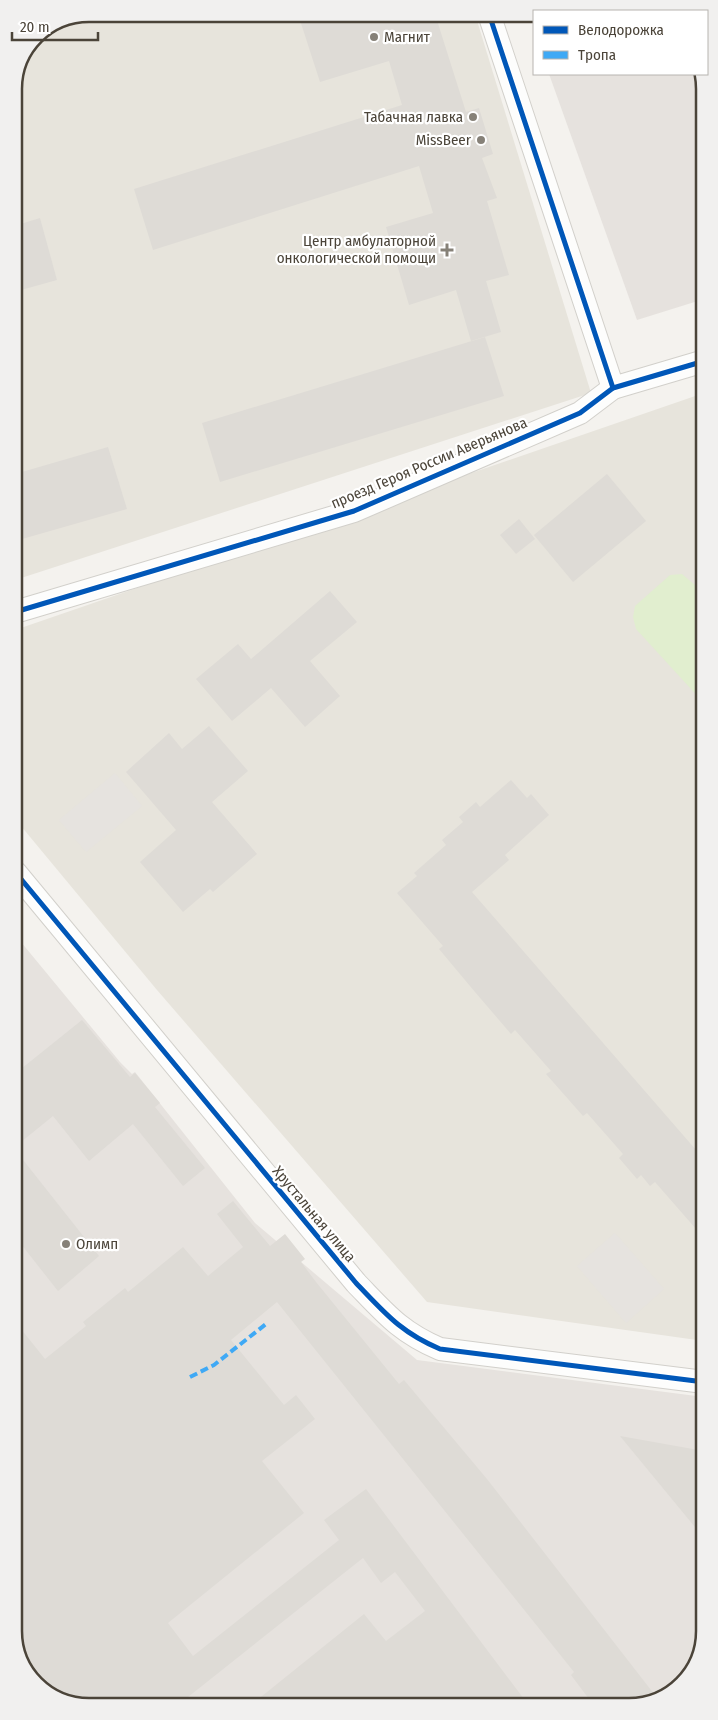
<svg xmlns="http://www.w3.org/2000/svg" width="718" height="1720" font-family="'Fira Sans Condensed',sans-serif">
  <style>
    .residential { fill: #e7e4dc }
    .industrial { fill: #e6e2de }
    .green { fill: #e1eecf }
    .parking { fill: #e6e3df }
    .building { fill: #dedbd6 }
    .lines { fill: none; stroke-linecap: round; stroke-linejoin: round }
    .minor-casing { stroke: #d2d0cb; stroke-width: 24 }
    .minor { stroke: #fdfdfc; stroke-width: 22 }
    .quiet { stroke: #3fa9f5; stroke-width: 4; stroke-dasharray: 8 4; stroke-linecap: butt }
    .cycleway-casing { stroke: #fff; stroke-width: 8 }
    .cycleway { stroke: #0057b8; stroke-width: 5 }
    .poi-dot { fill: #868178; stroke: #fff; stroke-width: 2 }
    .labels { text-anchor: middle; stroke-width: 4.5; stroke-linejoin: round; paint-order: stroke }
    .poi-label { font-size: 15px; fill: #4b4439; stroke: #fff; text-anchor: end }
    .street-label { font-size: 15px; fill: #4b4439; stroke: #fff }
    .rim { fill: none; stroke: #4b4439; stroke-width: 2.5 }
  </style>
  <rect width="100%" height="100%" fill="#f4f2ee"/>
  <g class="residential">
    <polygon points="90,14 475,14 591,393 15,580 14,85 36,36"/>
    <polygon points="701,394 704,1341 427,1302 157,990 16,820 15,630"/>
  </g>
  <g class="industrial">
    <polygon points="549,74 700,74 701,300 637,320"/>
    <polygon points="16,936 120,1062 132,1074 135,1072 255,1223 417,1360 704,1397 704,1630 689,1676 652,1702 85,1706 43,1690 18,1654"/>
  </g>
  <polygon class="green" points="682,574 702,591 702,701 636,629 633,617 635,606 670,575"/>
  <g class="parking">
    <polygon points="115,773 142,806 86,852 59,820"/>
    <polygon points="615,1233 664,1289 626,1323 577,1266"/>
  </g>
  <g class="building">
    <polygon points="298,14 435,14 466,112 479,108 493,154 482,158 497,198 487,201 509,275 486,281 501,332 471,341 456,290 409,305 386,227 433,213 419,166 153,250 134,189 402,105 389,61 320,82"/>
    <polygon points="40,218 57,280 14,292 14,226"/>
    <polygon points="485,337 504,396 220,482 202,423"/>
    <polygon points="108,447 127,509 15,541 15,474"/>
    <polygon points="607,474 646,521 573,582 534,535"/>
    <polygon points="519,519 535,539 516,554 500,535"/>
    <polygon points="330,591 357,622 310,661 340,696 305,727 271,688 232,721 196,679 238,644 251,659"/>
    <polygon points="209,726 248,771 212,802 257,854 213,892 210,889 183,912 140,862 176,830 126,772 169,733 182,749"/>
    <polygon points="511,780 527,798 531,794 549,815 505,855 509,860 472,892 703,1158 703,1237 655,1182 650,1186 641,1175 637,1179 619,1158 623,1154 587,1113 583,1116 546,1074 551,1071 515,1030 511,1034 475,992 439,949 443,946 397,893 417,876 414,873 446,845 442,840 463,822 459,817 476,802 480,807"/>
    <polygon points="82,1020 130,1077 135,1073 160,1103 155,1107 205,1168 183,1186 133,1124 89,1161 53,1116 16,1146 16,1073"/>
    <polygon points="16,1151 99,1256 58,1291 17,1239"/>
    <polygon points="233,1201 270,1246 285,1234 305,1259 301,1262 316,1282 399,1384 404,1380 487,1479 658,1699 652,1702 592,1703 571,1675 574,1672 277,1302 231,1340 284,1405 296,1395 315,1419 262,1461 304,1513 168,1623 193,1656 339,1540 324,1520 366,1489 527,1703 251,1705 364,1614 386,1641 425,1611 395,1572 381,1583 363,1558 178,1705 85,1706 43,1690 18,1654 17,1324 45,1359 86,1326 83,1322 125,1288 128,1292 183,1247 208,1276 243,1247 217,1214"/>
    <polygon points="620,1436 704,1451 704,1538"/>
  </g>
  <g class="lines">
    <g class="minor-casing">
      <g id="minor">
        <polyline points="489,14 613,388"/>
        <polyline points="15,612 354,511 580,413 613,388 701,362"/>
        <path d="M16,873L356,1283C385,1313 400,1332 440,1349L704,1382"/>
      </g>
    </g>
    <use href="#minor" class="minor"/>
    <polyline class="quiet" points="190,1377 214,1365 266,1324"/>
    <g class="cycleway-casing">
      <g id="cycleway">
        <polyline points="489,14 613,388"/>
        <polyline points="15,612 354,511 580,413 613,388 701,362"/>
        <path d="M16,873L356,1283C385,1313 400,1332 440,1349L704,1382"/>
      </g>
    </g>
    <use href="#cycleway" class="cycleway"/>
  </g>
  <g class="poi-dot">
    <circle cx="374" cy="37" r="5"/>
    <circle cx="473" cy="117" r="5"/>
    <circle cx="481" cy="140" r="5"/>
    <path d="M444.5 242.5h5v5h5v5h-5v5h-5v-5h-5v-5h5z"/>
    <circle cx="66" cy="1244" r="5"/>
  </g>
  <g class="labels">
    <g class="poi-label">
      <text x="384" y="42" text-anchor="start">Магнит</text>
      <text x="463" y="122">Табачная лавка</text>
      <text x="471" y="145">MissBeer</text>
      <text x="436" y="246">Центр амбулаторной<tspan x="436" dy="17">онкологической помощи</tspan></text>
      <text x="76" y="1249" text-anchor="start">Олимп</text>
    </g>
    <g class="street-label">
      <text transform="translate(429 463) rotate(-23)" y="5">проезд Героя России Аверьянова</text>
      <text transform="translate(314 1214) rotate(50)" y="5">Хрустальная улица</text>
    </g>
  </g>
  <path d="M0 0H718V1720H0ZM89 22H629A67 67 0 0 1 696 89V1631A67 67 0 0 1 629 1698H89A67 67 0 0 1 22 1631V89A67 67 0 0 1 89 22Z" fill="#f1f0ef" fill-rule="evenodd"/>
  <path class="rim" d="M89 22H629A67 67 0 0 1 696 89V1631A67 67 0 0 1 629 1698H89A67 67 0 0 1 22 1631V89A67 67 0 0 1 89 22Z"/>
  <rect x="533" y="10" width="175" height="65" fill="#ffffff" stroke="#b7b4b0"/>
  <rect x="543" y="26" width="25" height="8" fill="#0057b8" stroke="#b7b4b0"/>
  <text x="578" y="35" font-size="15" fill="#4b4439">Велодорожка</text>
  <rect x="543" y="51" width="25" height="8" fill="#3fa9f5" stroke="#b7b4b0"/>
  <text x="578" y="60" font-size="15" fill="#4b4439">Тропа</text>
  <path d="M12 32v8h86v-8" fill="none" stroke="#4b4439" stroke-width="2.5"/>
  <text x="20" y="32" font-size="15" fill="#4b4439" stroke="#ffffff" stroke-width="4" paint-order="stroke">20 m</text>
</svg>
